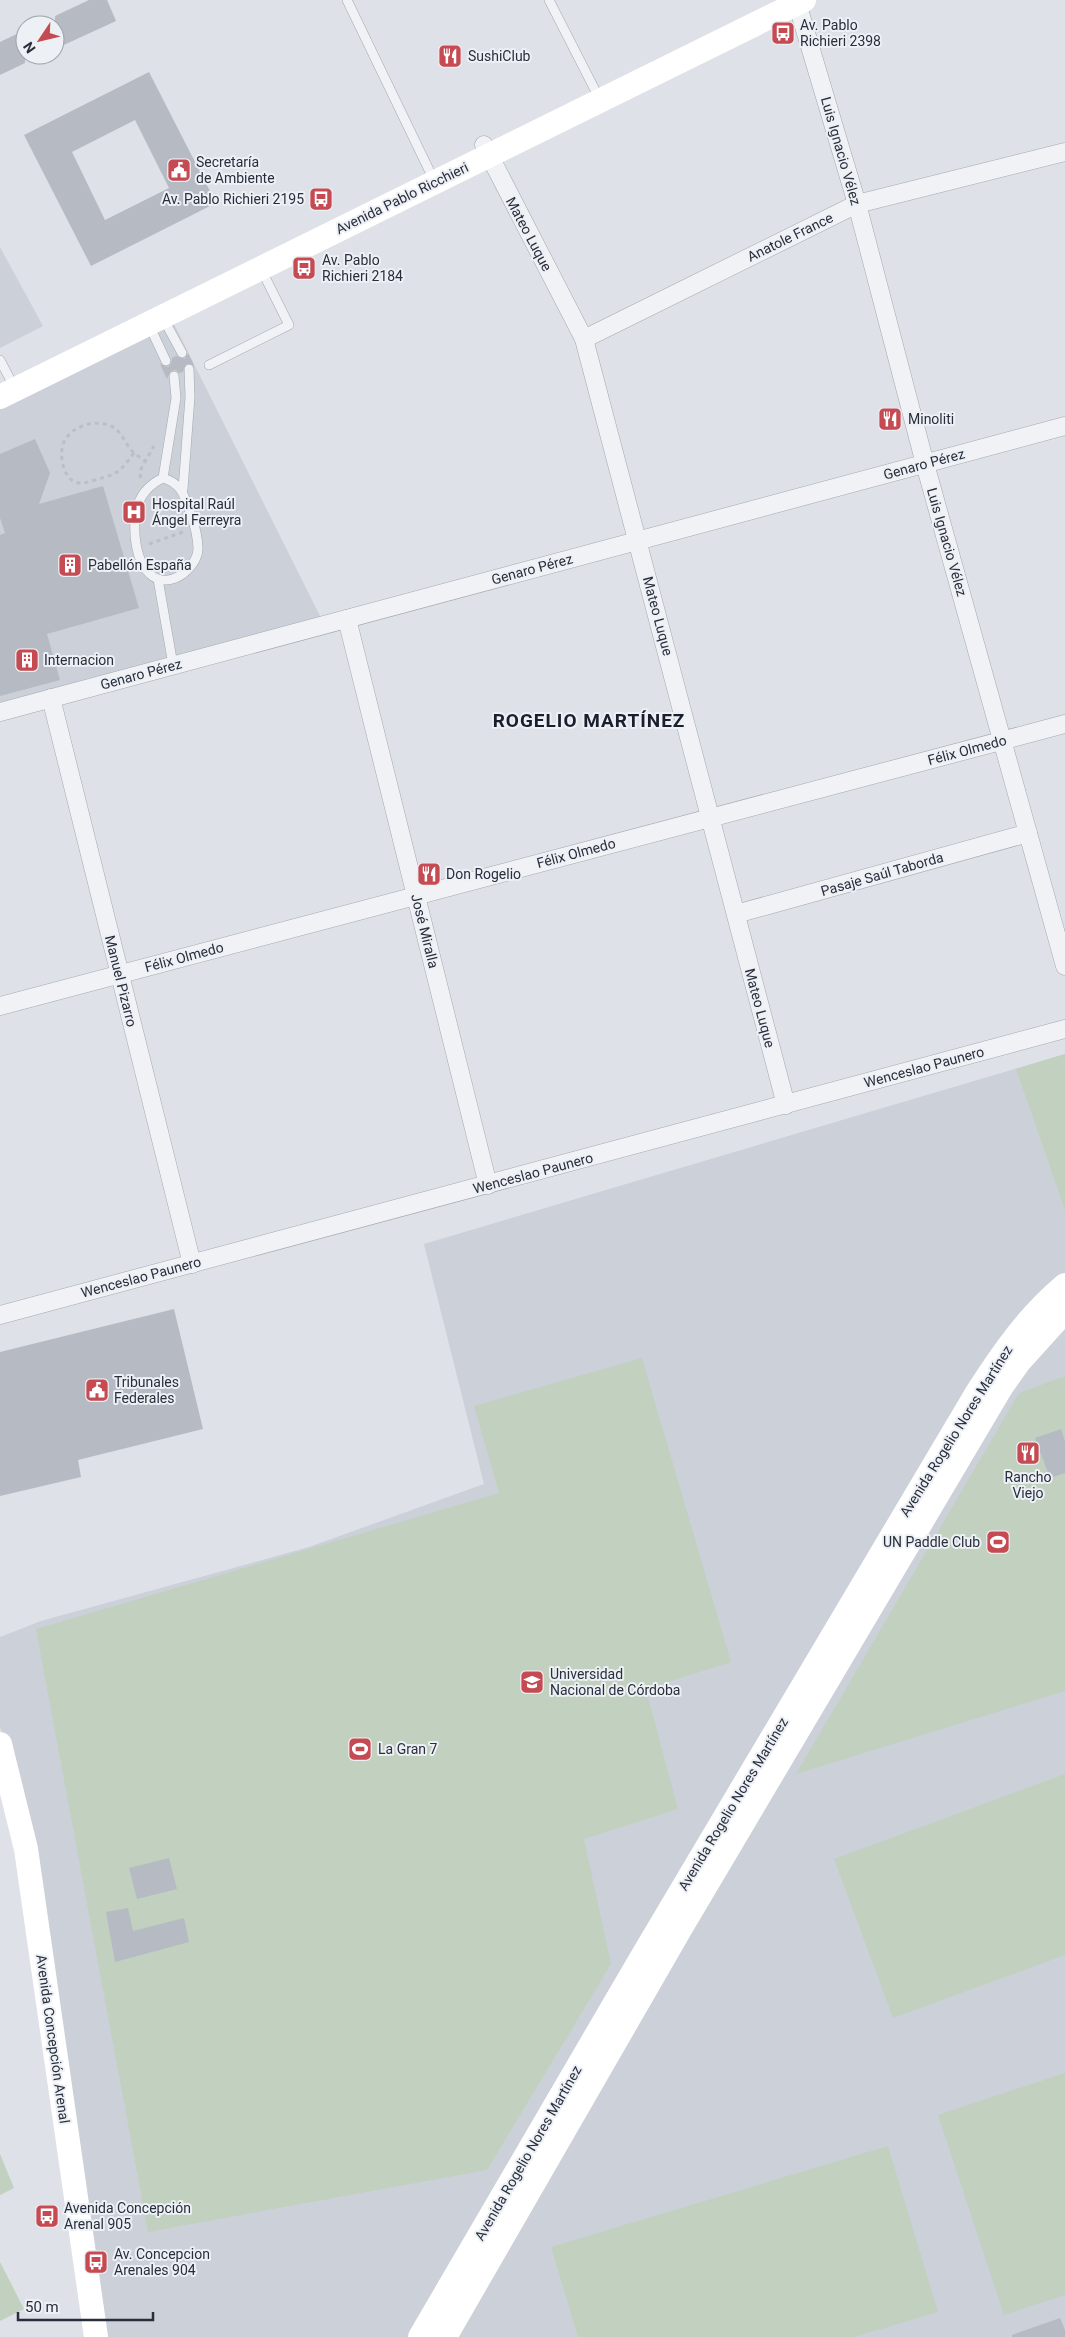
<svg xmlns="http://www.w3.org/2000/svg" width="1065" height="2337" font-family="Roboto,sans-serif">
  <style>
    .built { fill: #ccd0d8 }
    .green { fill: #c2d0c0 }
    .building { fill: #b6bac3; fill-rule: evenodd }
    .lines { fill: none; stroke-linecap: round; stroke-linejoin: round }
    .lane-casing { stroke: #a4a8b0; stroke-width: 10 }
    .street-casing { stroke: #a4a8b0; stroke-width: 19 }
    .path { stroke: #bcbfc5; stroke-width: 3; stroke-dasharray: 4 4; stroke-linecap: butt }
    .lane { stroke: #f0f2f5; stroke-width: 9 }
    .street { stroke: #f0f2f5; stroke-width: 18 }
    .secondary { stroke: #fff; stroke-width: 24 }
    .labels { text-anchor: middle; stroke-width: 4; stroke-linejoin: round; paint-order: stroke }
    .poi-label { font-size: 14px; fill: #282e3c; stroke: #edf0f4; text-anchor: start }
    .street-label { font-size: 14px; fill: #282e3c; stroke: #edf0f4 }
    .district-label { font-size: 19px; font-weight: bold; letter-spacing: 1px; fill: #1a1f2d; stroke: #edf0f4 }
  </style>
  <rect width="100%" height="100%" fill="#dee1e7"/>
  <g class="built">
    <polygon points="0,247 43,326 0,348"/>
    <polygon points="172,320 322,620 0,706 0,405"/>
    <polygon points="1065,1054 1065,2337 108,2337 37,1864 0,1726 0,1637 41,1621 309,1547 484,1484 424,1244"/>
  </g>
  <g class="green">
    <polygon points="1065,1054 1065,1210 1016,1069"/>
    <polygon points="642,1358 731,1662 646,1689 678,1809 584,1839 611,1964 487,2170 148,2232 36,1629 499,1493 474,1406"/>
    <polygon points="1065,1376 1065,1691 796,1774 1019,1393"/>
    <polygon points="1065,1774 1065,1955 893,2018 834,1859"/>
    <polygon points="1065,2073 1065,2295 1004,2315 938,2115"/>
    <polygon points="888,2146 938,2312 854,2337 578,2337 551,2247"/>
    <polygon points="0,2154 14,2188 0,2195"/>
    <polygon points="0,2262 24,2309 0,2321"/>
  </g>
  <g class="building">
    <polygon points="89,0 107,0 116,21 55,49 55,16"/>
    <polygon points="25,30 25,63 0,75 0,42"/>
    <path d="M149,72L216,203L91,266L24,135ZM135,120L169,188L105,220L72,152Z"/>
    <polygon points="188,353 194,365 186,364 183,372 179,373 176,370 171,371 167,379 160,364 168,367 171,364 172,358 176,356 185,359"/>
    <polygon points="35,439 50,473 39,504 103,486 139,608 47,634 60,680 0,696 0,535 5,533 0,518 0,454"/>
    <polygon points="174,1309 203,1429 78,1460 81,1477 0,1496 0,1352"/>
    <polygon points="1061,1429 1065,1441 1065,1473 1050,1478 1035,1438"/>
    <polygon points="169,1858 177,1889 137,1899 129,1868"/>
    <polygon points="128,1908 133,1931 184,1918 189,1942 115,1962 106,1912"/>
    <polygon points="1060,2318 1065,2330 1065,2337 1012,2337 1012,2335"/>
  </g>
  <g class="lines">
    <g class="lane-casing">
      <g id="lane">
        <polyline points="347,0 430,172"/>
        <polyline points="549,0 595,90"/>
        <polyline points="163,318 182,353"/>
        <polyline points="149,325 166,361"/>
        <polyline points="0,360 10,379"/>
        <polyline points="209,365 289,325 261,269"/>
        <path d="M163,478C182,484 184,495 190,512C194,523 198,536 198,549C197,569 168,591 150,574C135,561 133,531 136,512C139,496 148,485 163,478Z"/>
        <polyline points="163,478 176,398 174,376"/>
        <polyline points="183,489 190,397 189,369"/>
        <polyline points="158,579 173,665"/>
      </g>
    </g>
    <g class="street-casing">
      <g id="street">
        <polyline points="797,3 857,204 925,464 1065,966"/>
        <polyline points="484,145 584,339 786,1105"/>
        <polyline points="584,339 857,204 1065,152"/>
        <polyline points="347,619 488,1185"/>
        <polyline points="51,698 192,1264"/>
        <polyline points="0,712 1065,426"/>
        <polyline points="736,914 1028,833"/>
        <polyline points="0,1006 1065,724"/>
        <polyline points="0,1315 1065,1029"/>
      </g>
    </g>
    <g class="path">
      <path d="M134,453C119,473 119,473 95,480C87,482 80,485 73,481C62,474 59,452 64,442C71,426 95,419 111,426C121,430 125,444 133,452C136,455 141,458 145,461"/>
      <polyline points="140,478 141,469 154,446"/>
      <polyline points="149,544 183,532"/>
    </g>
    <use href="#lane" class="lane"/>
    <use href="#street" class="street"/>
    <g class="secondary">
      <polyline points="0,397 804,0"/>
      <polyline points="0,1744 26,1849 96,2337"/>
      <path d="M420,2337L643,1955L978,1391C1003,1352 1029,1315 1065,1285"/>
      <polyline points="445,2337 682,1926 1002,1386 1019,1362 1065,1311"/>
    </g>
  </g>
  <defs>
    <g id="bus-square" transform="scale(1.25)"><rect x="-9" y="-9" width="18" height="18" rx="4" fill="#c54a52" stroke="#edf0f4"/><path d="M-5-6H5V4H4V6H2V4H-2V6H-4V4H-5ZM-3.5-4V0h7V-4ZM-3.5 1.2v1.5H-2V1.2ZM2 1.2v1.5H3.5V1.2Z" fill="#fff"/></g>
    <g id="restaurant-square" transform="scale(1.25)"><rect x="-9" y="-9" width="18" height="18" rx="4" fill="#c54a52" stroke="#edf0f4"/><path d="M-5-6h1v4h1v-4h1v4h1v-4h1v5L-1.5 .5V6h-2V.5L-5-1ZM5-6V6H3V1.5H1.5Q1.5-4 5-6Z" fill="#fff"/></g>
    <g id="civic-square" transform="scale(1.25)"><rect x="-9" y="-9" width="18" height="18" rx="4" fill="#c54a52" stroke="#edf0f4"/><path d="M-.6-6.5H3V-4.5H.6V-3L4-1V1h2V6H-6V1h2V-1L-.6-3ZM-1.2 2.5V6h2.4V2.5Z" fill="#fff"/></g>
    <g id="hospital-square" transform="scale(1.25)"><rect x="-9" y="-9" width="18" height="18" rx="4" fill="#c54a52" stroke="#edf0f4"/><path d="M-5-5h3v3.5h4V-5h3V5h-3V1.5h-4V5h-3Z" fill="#fff"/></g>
    <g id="building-square" transform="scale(1.25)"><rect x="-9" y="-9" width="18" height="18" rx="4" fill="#c54a52" stroke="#edf0f4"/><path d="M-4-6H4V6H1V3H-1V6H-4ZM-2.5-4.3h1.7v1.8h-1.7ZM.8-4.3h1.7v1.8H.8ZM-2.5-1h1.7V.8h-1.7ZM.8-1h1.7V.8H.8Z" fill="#fff"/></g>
    <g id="stadium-square" transform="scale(1.25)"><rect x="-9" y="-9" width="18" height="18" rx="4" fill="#c54a52" stroke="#edf0f4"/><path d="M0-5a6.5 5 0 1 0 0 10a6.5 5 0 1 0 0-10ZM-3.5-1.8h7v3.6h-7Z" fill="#fff"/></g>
    <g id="university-square" transform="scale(1.25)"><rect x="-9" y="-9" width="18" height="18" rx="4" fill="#c54a52" stroke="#edf0f4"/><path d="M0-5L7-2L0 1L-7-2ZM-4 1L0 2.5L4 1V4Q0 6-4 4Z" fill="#fff"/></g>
  </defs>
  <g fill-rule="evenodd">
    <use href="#bus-square" x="783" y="33"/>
    <use href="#restaurant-square" x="450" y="56"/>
    <use href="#civic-square" x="179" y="170"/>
    <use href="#bus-square" x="321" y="199"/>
    <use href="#bus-square" x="304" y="268"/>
    <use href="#restaurant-square" x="890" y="419"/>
    <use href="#hospital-square" x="134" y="512"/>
    <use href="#building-square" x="70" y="565"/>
    <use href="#building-square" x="27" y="660"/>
    <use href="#restaurant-square" x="429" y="874"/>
    <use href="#civic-square" x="97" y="1390"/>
    <use href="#restaurant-square" x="1028" y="1453"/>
    <use href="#stadium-square" x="998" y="1542"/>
    <use href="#university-square" x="532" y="1682"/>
    <use href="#stadium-square" x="360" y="1749"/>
    <use href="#bus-square" x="47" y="2216"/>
    <use href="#bus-square" x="96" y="2262"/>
  </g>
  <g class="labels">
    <g class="poi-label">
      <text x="800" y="30">Av. Pablo<tspan x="800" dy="16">Richieri 2398</tspan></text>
      <text x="468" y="61">SushiClub</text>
      <text x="196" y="167">Secretaría<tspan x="196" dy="16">de Ambiente</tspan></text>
      <text x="304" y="204" text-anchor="end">Av. Pablo Richieri 2195</text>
      <text x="322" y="265">Av. Pablo<tspan x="322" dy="16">Richieri 2184</tspan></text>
      <text x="908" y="424">Minoliti</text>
      <text x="152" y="509">Hospital Raúl<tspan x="152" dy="16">Ángel Ferreyra</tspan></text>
      <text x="88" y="570">Pabellón España</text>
      <text x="44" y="665">Internacion</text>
      <text x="446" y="879">Don Rogelio</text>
      <text x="114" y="1387">Tribunales<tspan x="114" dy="16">Federales</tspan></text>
      <text x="1028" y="1482" text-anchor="middle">Rancho<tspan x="1028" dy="16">Viejo</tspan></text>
      <text x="980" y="1547" text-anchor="end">UN Paddle Club</text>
      <text x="550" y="1679">Universidad<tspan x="550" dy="16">Nacional de Córdoba</tspan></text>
      <text x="378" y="1754">La Gran 7</text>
      <text x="64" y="2213">Avenida Concepción<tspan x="64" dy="16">Arenal 905</tspan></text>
      <text x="114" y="2259">Av. Concepcion<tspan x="114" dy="16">Arenales 904</tspan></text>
    </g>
    <g class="street-label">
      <text transform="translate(841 151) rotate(74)" y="5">Luis Ignacio Vélez</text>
      <text transform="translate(402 198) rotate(-26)" y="5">Avenida Pablo Ricchieri</text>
      <text transform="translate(529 234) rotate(62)" y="5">Mateo Luque</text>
      <text transform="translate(790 237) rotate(-26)" y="5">Anatole France</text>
      <text transform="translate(924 464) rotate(-15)" y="5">Genaro Pérez</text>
      <text transform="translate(947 542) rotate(74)" y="5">Luis Ignacio Vélez</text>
      <text transform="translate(532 569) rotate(-15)" y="5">Genaro Pérez</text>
      <text transform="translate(658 616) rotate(75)" y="5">Mateo Luque</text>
      <text transform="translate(141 674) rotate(-15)" y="5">Genaro Pérez</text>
      <text transform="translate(967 750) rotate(-15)" y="5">Félix Olmedo</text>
      <text transform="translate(576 853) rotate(-15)" y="5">Félix Olmedo</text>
      <text transform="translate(882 874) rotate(-16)" y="5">Pasaje Saúl Taborda</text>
      <text transform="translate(425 931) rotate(76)" y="5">José Miralla</text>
      <text transform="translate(184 957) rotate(-15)" y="5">Félix Olmedo</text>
      <text transform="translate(121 981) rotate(76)" y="5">Manuel Pizarro</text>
      <text transform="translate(760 1008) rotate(75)" y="5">Mateo Luque</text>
      <text transform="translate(924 1067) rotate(-15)" y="5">Wenceslao Paunero</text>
      <text transform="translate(533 1173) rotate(-15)" y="5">Wenceslao Paunero</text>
      <text transform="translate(141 1277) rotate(-15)" y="5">Wenceslao Paunero</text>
      <text transform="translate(956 1431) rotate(-58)" y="5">Avenida Rogelio Nores Martínez</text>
      <text transform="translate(733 1804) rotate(-59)" y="5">Avenida Rogelio Nores Martínez</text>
      <text transform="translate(53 2039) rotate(82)" y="5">Avenida Concepción Arenal</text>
      <text transform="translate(528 2153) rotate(-60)" y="5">Avenida Rogelio Nores Martínez</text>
    </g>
    <g class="district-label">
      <text x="589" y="727">ROGELIO MARTÍNEZ</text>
    </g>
  </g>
  <g transform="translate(40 40) rotate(235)"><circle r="24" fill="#edf0f4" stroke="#9ea2aa"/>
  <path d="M0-4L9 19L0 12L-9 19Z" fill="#c54a52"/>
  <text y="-8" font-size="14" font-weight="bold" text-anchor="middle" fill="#282e3c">N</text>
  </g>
  <path d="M18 2312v8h135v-8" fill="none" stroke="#282e3c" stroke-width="2.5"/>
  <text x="25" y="2312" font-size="15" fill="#282e3c" stroke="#edf0f4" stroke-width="4" paint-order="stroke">50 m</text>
</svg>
